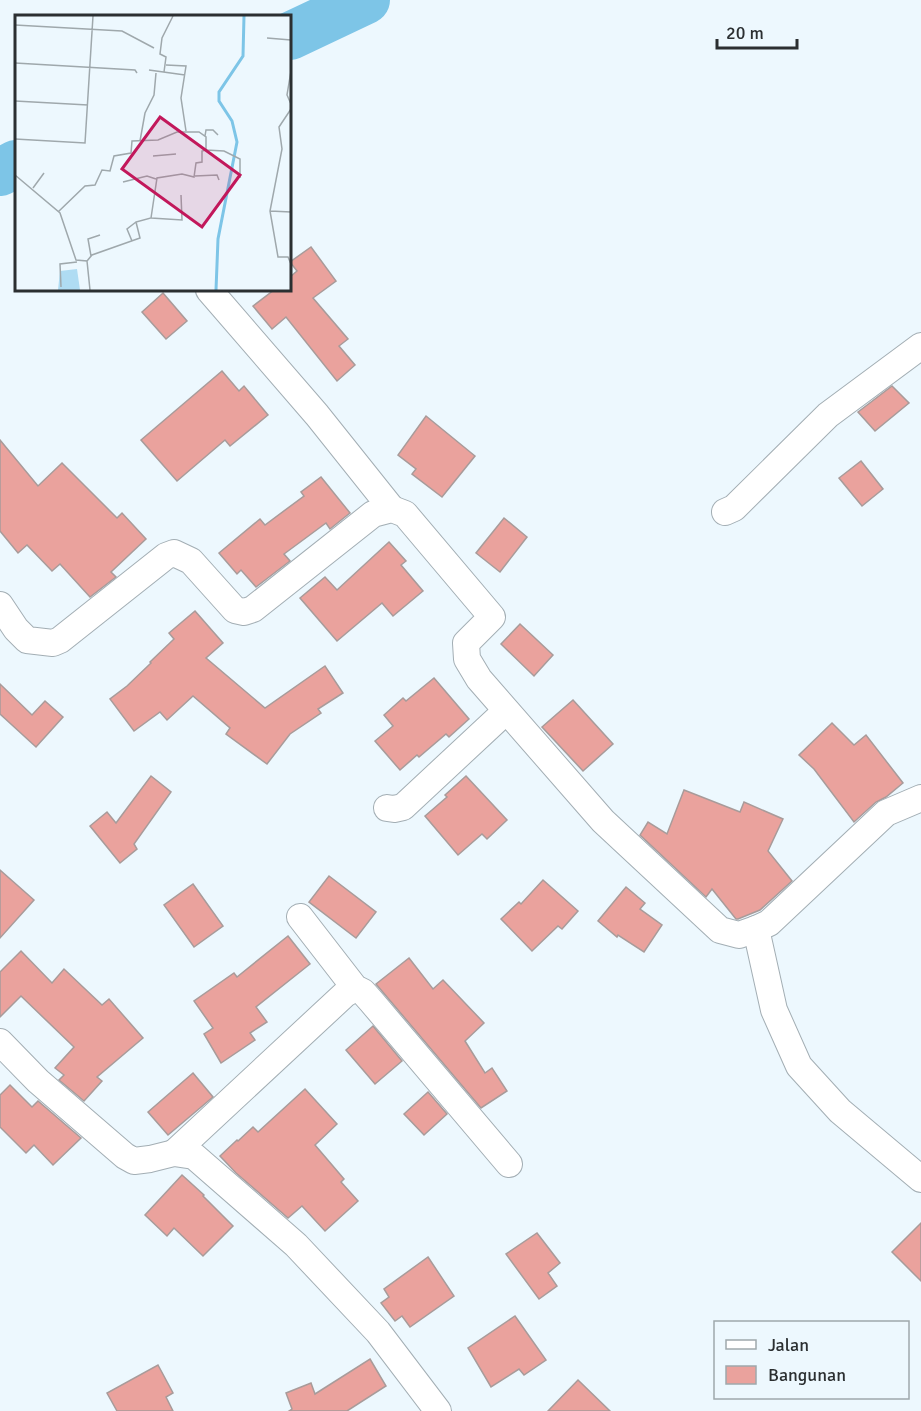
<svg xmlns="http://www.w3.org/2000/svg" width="921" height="1411" font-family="Signika,sans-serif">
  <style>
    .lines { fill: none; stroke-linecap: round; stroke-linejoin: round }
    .river { stroke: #7dc5e7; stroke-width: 48 }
    .building { fill: #eaa29d; stroke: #a89b9a; stroke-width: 1.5 }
    .street-casing { stroke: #a3aeb4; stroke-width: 28 }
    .street { stroke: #fff; stroke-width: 26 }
    .inset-river { fill: none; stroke: #7dc5e7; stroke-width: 3 }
    .inset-road { fill: none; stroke: #9fa8ac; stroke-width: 1.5 }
    .view { fill: #c2185b; fill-opacity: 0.15; stroke: #c2185b; stroke-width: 3 }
    .inset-edge { fill: none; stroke: #2b2f31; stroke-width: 3 }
  </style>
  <rect width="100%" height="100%" fill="#edf8fe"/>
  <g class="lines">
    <g class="river">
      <polyline points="290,36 366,0"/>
      <polyline points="0,172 16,164"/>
    </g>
  </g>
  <g class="building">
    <polygon points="311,247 336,281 313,298 348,339 339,346 355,365 337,381 286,317 272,329 253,306 274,290 290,290 290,277 297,271 290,262"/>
    <polygon points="163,293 187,321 166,339 142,312"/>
    <polygon points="222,371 239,391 244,386 268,415 230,446 225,440 177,481 141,440"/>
    <polygon points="892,386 909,403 875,431 858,412"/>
    <polygon points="426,416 475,456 442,497 412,474 416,469 398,455"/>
    <polygon points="0,440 38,486 62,463 117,518 122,513 146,539 111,572 116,577 90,597 60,564 52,571 27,545 18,553 0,531"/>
    <polygon points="861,461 883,489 862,506 839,478"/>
    <polygon points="321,477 350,513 330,529 326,523 284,554 290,561 256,587 241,570 237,574 219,553 260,519 265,525 304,496 301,492"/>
    <polygon points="504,518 527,537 500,572 476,553"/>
    <polygon points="389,542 406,561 401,565 423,591 393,616 382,603 337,641 300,598 325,577 337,590"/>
    <polygon points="195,611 223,643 206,658 265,708 325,666 343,693 318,709 321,713 290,734 267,764 226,734 230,728 193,696 167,720 160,712 134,731 110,699 127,686 151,663 150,662 174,639 169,633"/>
    <polygon points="520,624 553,655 534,676 501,644"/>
    <polygon points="434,678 469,719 449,737 446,734 419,757 417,755 400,770 375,741 393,726 384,715 403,698 406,701"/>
    <polygon points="0,684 32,715 45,701 63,717 36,747 0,714"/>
    <polygon points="573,700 613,744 583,771 542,727"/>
    <polygon points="832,723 854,745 866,735 903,783 886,797 876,802 854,822 814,769 799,755"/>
    <polygon points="151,776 171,792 134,844 137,849 120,863 90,826 107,812 116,823"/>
    <polygon points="466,776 507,820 487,839 482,834 458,855 425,816 447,797 445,795"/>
    <polygon points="684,790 740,812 744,802 783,819 768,851 792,881 760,910 738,919 736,919 712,889 706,897 640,835 648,822 667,834"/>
    <polygon points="0,870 34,900 0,938"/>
    <polygon points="329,876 376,912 356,938 309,902"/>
    <polygon points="543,880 578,911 562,929 558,926 532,951 501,919 519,902 521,904"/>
    <polygon points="193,884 223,926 194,947 164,905"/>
    <polygon points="626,887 645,903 640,909 662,925 644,952 618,935 617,937 598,921"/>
    <polygon points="288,936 310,964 256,1007 267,1022 250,1033 255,1040 221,1063 204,1034 213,1028 194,1001 234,973 237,977"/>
    <polygon points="21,951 52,983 64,969 102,1005 109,999 143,1038 97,1077 102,1081 84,1101 59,1080 64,1075 55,1068 74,1047 21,996 0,1017 0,972"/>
    <polygon points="409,958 433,989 443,980 484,1023 465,1041 485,1073 492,1068 507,1091 481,1108 376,984"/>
    <polygon points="373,1026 402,1061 375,1084 346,1050"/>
    <polygon points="193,1073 213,1097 168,1135 148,1112"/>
    <polygon points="10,1085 32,1107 38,1101 81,1138 53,1165 34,1145 26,1153 0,1127 0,1095"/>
    <polygon points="305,1089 337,1124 315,1145 344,1179 341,1182 358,1201 325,1231 302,1206 288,1218 236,1173 220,1156 237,1140 238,1141 253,1127 258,1132"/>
    <polygon points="428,1092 447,1114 424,1135 404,1114"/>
    <polygon points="182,1175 204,1195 203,1196 233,1226 203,1256 174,1228 167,1236 145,1215"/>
    <polygon points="921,1223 921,1281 892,1252"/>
    <polygon points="537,1233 560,1263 548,1273 557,1286 539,1299 506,1254"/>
    <polygon points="428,1257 454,1296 410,1327 402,1316 395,1321 381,1303 389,1297 384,1289"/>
    <polygon points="515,1316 546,1360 524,1375 519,1369 491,1387 468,1348"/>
    <polygon points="370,1359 386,1386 347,1411 289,1411 292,1409 286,1393 311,1383 315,1394"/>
    <polygon points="158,1365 173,1393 166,1397 173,1411 117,1411 107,1393"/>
    <polygon points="578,1380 610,1411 548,1411"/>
  </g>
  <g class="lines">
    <g class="street-casing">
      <g id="street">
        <polyline points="209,290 317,415 392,509"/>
        <polyline points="725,512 734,508 828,415 921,346"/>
        <polyline points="0,605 16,629 27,640 53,643 60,640 166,556 174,553 191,561 235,610 244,612 253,609 373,514 392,509 405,514 492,617 466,643 467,659 479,679 603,821 720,930 739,935 756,929 769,923 886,813 921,798"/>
        <polyline points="387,808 394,809 403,807 506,711"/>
        <polyline points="300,917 355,988 363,992 371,1001 509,1164"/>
        <polyline points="756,929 774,1010 799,1066 840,1111 921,1179"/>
        <polyline points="0,1042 38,1081 125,1156 134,1161 150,1159 174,1153 194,1156 296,1245 378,1332 438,1411"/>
        <polyline points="174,1153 345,994 355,988"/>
      </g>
    </g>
    <use href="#street" class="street"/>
  </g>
  <g transform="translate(15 15)">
    <rect width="276" height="276" fill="#edf8fe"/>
    <path d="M62,254L65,275H43L45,256Z" fill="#afdcf3"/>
    <path class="inset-river" d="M201,275L203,224L222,127L217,106L204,86V77L228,41L229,1"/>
    <path class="inset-road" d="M0,10L107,16L139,33M252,23L276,25M0,48L120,55L122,58M151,50L171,51L166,83L171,116M134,55L170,60M276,56L272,80L276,89M149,57L151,42L145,39L147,23L158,1M0,86L73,90M276,94L264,112L267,134L255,196L263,242H273L276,249M190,121L191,115H198L203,120M0,124L70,128L78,1M125,126L130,98L139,80L141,58M138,141L161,139M0,160L45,198L61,245L72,246L75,275M180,161L202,160L204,165M108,167L132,161L141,164M18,173L29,158M255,196L276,197M43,197L70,171L80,170L87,155L95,156L99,141L116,138L117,126L143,125L162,117H184L191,122V135L209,136L225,144V163M136,203L167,205L166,180M117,226L112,214L121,207M76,241L73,224L85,220M72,246L77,240L125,223L121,207L136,203L142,163L167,159L179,162L181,148L187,147V136L191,135M46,272L45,249L62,247"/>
    <path class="view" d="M145,102L225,160L187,212L107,154Z"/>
    <rect width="276" height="276" class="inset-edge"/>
  </g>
  <rect x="714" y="1321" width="195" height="78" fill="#edf8fe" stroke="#9fa8ac" stroke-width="1.5"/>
  <rect x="726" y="1340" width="30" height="9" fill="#ffffff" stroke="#9fa8ac" stroke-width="1.5"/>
  <text x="768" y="1351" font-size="18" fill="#2b2f31">Jalan</text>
  <rect x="726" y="1366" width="30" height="18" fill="#eaa29d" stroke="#9fa8ac" stroke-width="1.5"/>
  <text x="768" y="1381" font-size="18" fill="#2b2f31">Bangunan</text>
  <path d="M717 39v9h80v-9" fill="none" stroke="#2b2f31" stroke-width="3"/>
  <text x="726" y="39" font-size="18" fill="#2b2f31" stroke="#edf8fe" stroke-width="4.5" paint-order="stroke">20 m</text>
</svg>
